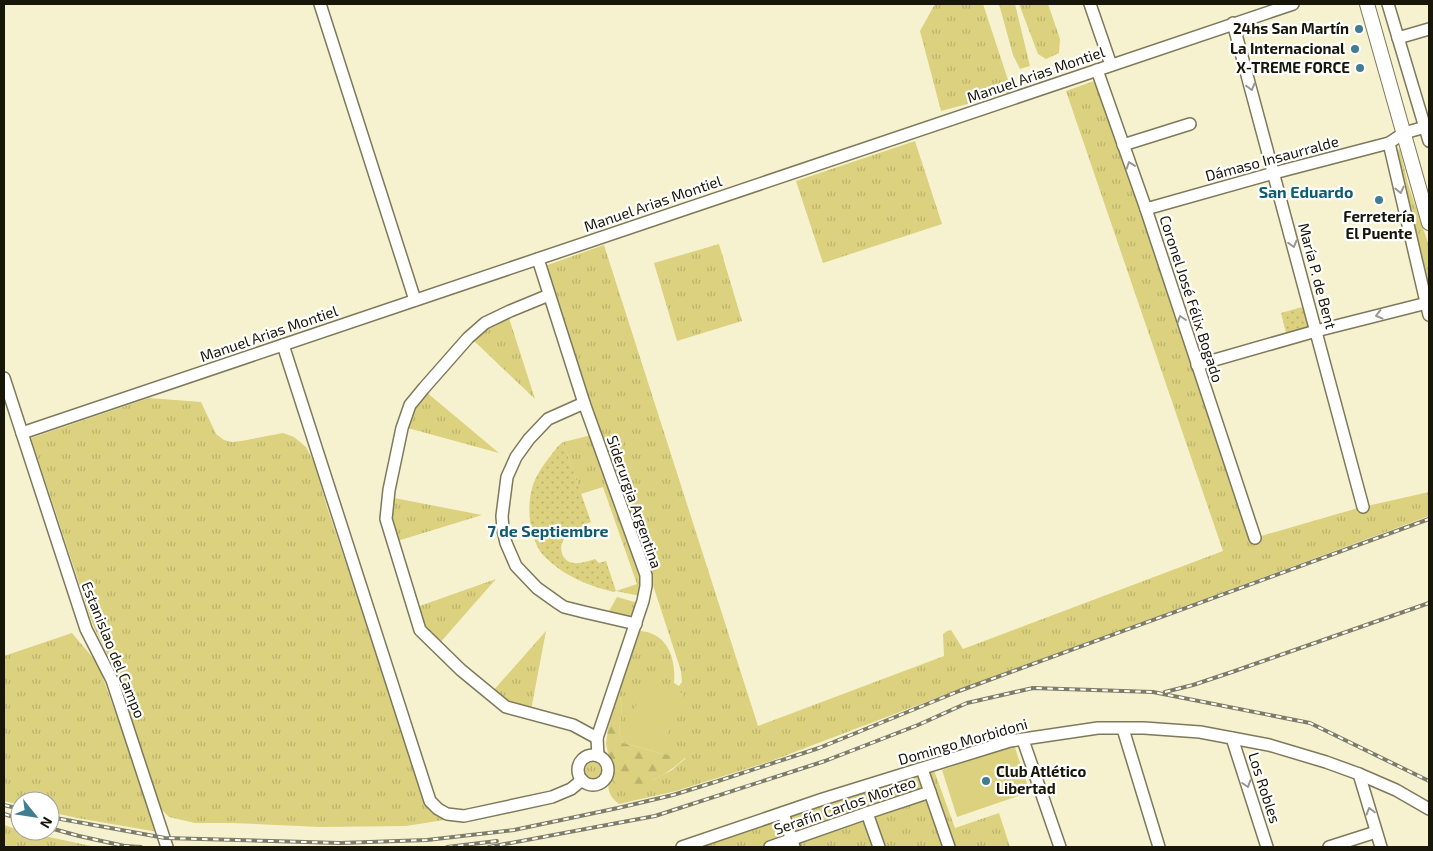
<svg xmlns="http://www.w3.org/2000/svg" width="1433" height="851" font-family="'Exo 2',sans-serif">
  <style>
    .grass { fill: url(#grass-tufts) }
    .forest { fill: url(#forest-firs) }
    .park { fill: url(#park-dots) }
    .garden { fill: #dbd17f }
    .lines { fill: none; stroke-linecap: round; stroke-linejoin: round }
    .minor-casing { stroke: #7d795a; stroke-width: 14 }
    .major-casing { stroke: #7d795a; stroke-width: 16 }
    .minor { stroke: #fff; stroke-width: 11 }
    .major { stroke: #fff; stroke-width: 14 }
    .rail-casing { stroke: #7f7c65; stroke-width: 4 }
    .rail { stroke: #fff; stroke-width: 2; stroke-dasharray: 5.5; stroke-linecap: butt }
    .oneway { stroke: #979690 }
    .poi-dot { fill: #407d93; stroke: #fff; stroke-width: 2 }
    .labels { text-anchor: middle; stroke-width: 4.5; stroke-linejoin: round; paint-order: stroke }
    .poi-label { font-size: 15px; font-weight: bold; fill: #171609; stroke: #fff; text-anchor: end }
    .street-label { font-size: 15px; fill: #171609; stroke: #fff }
    .neighbourhood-label { font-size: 16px; font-weight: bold; fill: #0b5c74; stroke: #fff }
  </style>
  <defs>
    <pattern id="grass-tufts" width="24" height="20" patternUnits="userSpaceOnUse" patternTransform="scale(1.25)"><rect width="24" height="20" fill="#dbd17f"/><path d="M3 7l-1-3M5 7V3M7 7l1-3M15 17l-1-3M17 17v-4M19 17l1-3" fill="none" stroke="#bbb36c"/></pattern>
    <pattern id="forest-firs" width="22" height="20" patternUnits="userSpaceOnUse" patternTransform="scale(1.25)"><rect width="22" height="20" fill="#dbd17f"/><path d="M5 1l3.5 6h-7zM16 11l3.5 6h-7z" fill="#bbb36c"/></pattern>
    <pattern id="park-dots" width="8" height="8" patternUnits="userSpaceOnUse" patternTransform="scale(1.25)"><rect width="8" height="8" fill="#dbd17f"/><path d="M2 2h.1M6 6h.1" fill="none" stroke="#bbb36c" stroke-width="1.8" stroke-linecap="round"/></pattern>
  </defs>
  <rect width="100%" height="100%" fill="#f6f2cf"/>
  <g class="grass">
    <polygon points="935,4 983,4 1012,92 941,111 920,31"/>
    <polygon points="999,4 1015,4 1030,66 1020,69 1013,55"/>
    <polygon points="1019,4 1048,4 1060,39 1059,53 1046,59 1038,54"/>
    <path d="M1097,80L1257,542L1261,536L1358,508L1429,492V516L968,686L771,761L676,791L619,804C610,797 606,790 610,778L616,784L653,780L672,770L686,758L663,754L623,743L619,732L622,707L619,691L640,631C668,633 676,659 674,683L679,686L682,682L681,671L650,576L542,267L604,245L758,726L944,656L943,634L947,631L951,630L963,649L1223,551L1066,91Z"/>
    <polygon points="915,141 942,224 823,263 796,181"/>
    <polygon points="1395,148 1400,150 1408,184 1429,246 1429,302"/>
    <polygon points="719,244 742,321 677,341 654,263"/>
    <polygon points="508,315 535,399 472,339 487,326"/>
    <polygon points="425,391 499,453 404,427"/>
    <polygon points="149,398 201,402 216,434 224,440 232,442 241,441 283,433 294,437 306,447 314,462 327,507 427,804 450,819 406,826 321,827 231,823 195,823 169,817 160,808 116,672 93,625 31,438"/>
    <polygon points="592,435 640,572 642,583 640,596 616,591 637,584 603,487 581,494 563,442"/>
    <polygon points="389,497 482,515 394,542"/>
    <polygon points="496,579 438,645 422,628 414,608"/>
    <polygon points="617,597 638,603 632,617 628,619 608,613"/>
    <polygon points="546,631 531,710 508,705 492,692"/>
    <polygon points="72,633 98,664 158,832 77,818 50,812 50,801 20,801 20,805 4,801 4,656"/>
    <circle cx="593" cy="770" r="8"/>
    <polygon points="932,765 955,828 999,813 1010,847 682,847"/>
    <polygon points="4,825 25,832 96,847 4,847"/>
  </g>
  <path class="forest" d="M619,691L622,707L619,732L623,743L663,754L686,757C671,771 652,784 631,786C626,787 620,785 615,784L610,778L613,767L609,758L606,744L608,728Z"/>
  <g class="park">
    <polygon points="1306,306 1312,329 1287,337 1281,313"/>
    <path d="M563,442L591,522L586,524L584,529C578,531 570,533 565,538C557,547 562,562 574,563C581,564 588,561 595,559L599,563L606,561L616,591L614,592C588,586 562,575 543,555C529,539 526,505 533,485C536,476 542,467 548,459C553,453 557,446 563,442Z"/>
  </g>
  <g class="garden">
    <polygon points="646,680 684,694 661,751 624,737"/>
    <polygon points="1014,745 1030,792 957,817 942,770"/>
  </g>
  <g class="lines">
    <g class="minor-casing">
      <g id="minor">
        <polyline points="320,4 415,300"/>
        <polyline points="1090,4 1111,65"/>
        <polyline points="1388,4 1429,141"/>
        <polyline points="1233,23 1363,507"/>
        <polyline points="1398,38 1429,29"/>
        <polyline points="1097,70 1146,209 1255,538"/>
        <polyline points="1389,143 1429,315"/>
        <polyline points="1123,145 1190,124"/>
        <polyline points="1146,209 1274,173 1389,143 1404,133 1429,126"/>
        <polyline points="538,259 584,403 646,575 646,586 643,601 597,738 598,756"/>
        <polyline points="549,295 510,311 485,323 468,338 424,388 410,405 402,428 389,490 386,519 420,630 461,670 506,707 573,725 597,738"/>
        <polyline points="283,345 430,801 438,809 447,814 464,816 552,797 571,789 582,780"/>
        <polyline points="1197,365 1316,331 1427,303"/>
        <polyline points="4,378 86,629 112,680 167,847"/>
        <polyline points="584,403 548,419 529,439 516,457 507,477 502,516 503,530 506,543 516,566 537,588 558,603 564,607 584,612 636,624"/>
        <polyline points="22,433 1293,4"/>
        <polyline points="1123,729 1159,847"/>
        <polyline points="1232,738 1267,847"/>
        <polyline points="1023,740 1060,847"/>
        <circle cx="593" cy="770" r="15"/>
        <polyline points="922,769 949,847"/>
        <polyline points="1359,774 1381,847"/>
        <polyline points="783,813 794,847"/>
        <polyline points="867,813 879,847"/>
        <polyline points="682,847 823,799 1010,741 1098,728 1144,728 1200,732 1269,745 1326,762 1359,774 1396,790 1429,809"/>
        <polyline points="770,847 867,813 930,792"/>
        <polyline points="1329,847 1376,832"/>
      </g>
    </g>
    <g class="major-casing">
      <polyline id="major" points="1367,4 1429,223"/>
    </g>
    <use href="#minor" class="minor"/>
    <use href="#major" class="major"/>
    <g class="rail-casing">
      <g id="rail">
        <polyline points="1165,692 1193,685 1232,672 1429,603"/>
        <polyline points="4,805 20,809"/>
        <polyline points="4,814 20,819"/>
        <polyline points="50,817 165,838 340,843 427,840 514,830 618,808 673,795 715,782 819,748 959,691 1429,519"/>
        <polyline points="50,828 79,836 129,847"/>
        <polyline points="124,846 141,847"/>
        <polyline points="447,847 497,841"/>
        <polyline points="489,847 655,816 825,761 918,725 967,703 1033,688 1153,692 1310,723 1429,781"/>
      </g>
    </g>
    <use href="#rail" class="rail"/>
  </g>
  <defs><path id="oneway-chevron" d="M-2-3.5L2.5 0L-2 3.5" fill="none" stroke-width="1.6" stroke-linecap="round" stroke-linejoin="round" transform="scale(1.25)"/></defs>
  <g class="oneway">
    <use href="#oneway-chevron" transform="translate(1251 87) rotate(75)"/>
    <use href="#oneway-chevron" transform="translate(1130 165) rotate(-109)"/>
    <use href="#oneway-chevron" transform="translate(1400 190) rotate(77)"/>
    <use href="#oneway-chevron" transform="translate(1293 244) rotate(75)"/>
    <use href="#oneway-chevron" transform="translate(1379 315) rotate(166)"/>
    <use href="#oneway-chevron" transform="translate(1181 319) rotate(-108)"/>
    <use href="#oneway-chevron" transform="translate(1247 784) rotate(72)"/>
    <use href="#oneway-chevron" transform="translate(1370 811) rotate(-106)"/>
  </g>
  <g class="poi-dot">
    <circle cx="1359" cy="29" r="5"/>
    <circle cx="1355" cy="49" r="5"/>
    <circle cx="1360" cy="68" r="5"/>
    <circle cx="1379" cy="200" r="5"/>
    <circle cx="986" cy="781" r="5"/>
  </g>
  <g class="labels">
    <g class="poi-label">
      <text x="1349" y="34">24hs San Martín</text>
      <text x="1345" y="54">La Internacional</text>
      <text x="1350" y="73">X-TREME FORCE</text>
      <text x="1379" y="222" text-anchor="middle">Ferretería<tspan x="1379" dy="17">El Puente</tspan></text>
      <text x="996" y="777" text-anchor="start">Club Atlético<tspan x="996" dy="17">Libertad</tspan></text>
    </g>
    <g class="street-label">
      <text transform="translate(1036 75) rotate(-19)" y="5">Manuel Arias Montiel</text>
      <text transform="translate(1272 159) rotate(-15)" y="5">Dámaso Insaurralde</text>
      <text transform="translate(653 204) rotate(-19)" y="5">Manuel Arias Montiel</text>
      <text transform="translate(1317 276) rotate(75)" y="5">María P. de Bent</text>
      <text transform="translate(1191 299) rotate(72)" y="5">Coronel José Félix Bogado</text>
      <text transform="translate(269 334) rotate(-19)" y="5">Manuel Arias Montiel</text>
      <text transform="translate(634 502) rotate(71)" y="5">Siderurgia Argentina</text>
      <text transform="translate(113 650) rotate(68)" y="5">Estanislao del Campo</text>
      <text transform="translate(963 742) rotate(-16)" y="5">Domingo Morbidoni</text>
      <text transform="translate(1264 788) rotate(72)" y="5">Los Robles</text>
      <text transform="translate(845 806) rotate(-19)" y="5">Serafín Carlos Morteo</text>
    </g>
    <g class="neighbourhood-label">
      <text x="1306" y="198">San Eduardo</text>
      <text x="548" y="537">7 de Septiembre</text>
    </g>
  </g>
  <rect width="1433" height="851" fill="none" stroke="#171609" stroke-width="10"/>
  <g transform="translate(35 816) rotate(120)"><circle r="24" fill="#ffffff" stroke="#a2a29d"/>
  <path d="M0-4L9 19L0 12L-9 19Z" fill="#407d93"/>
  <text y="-8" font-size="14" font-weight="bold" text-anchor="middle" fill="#171609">N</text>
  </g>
</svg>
